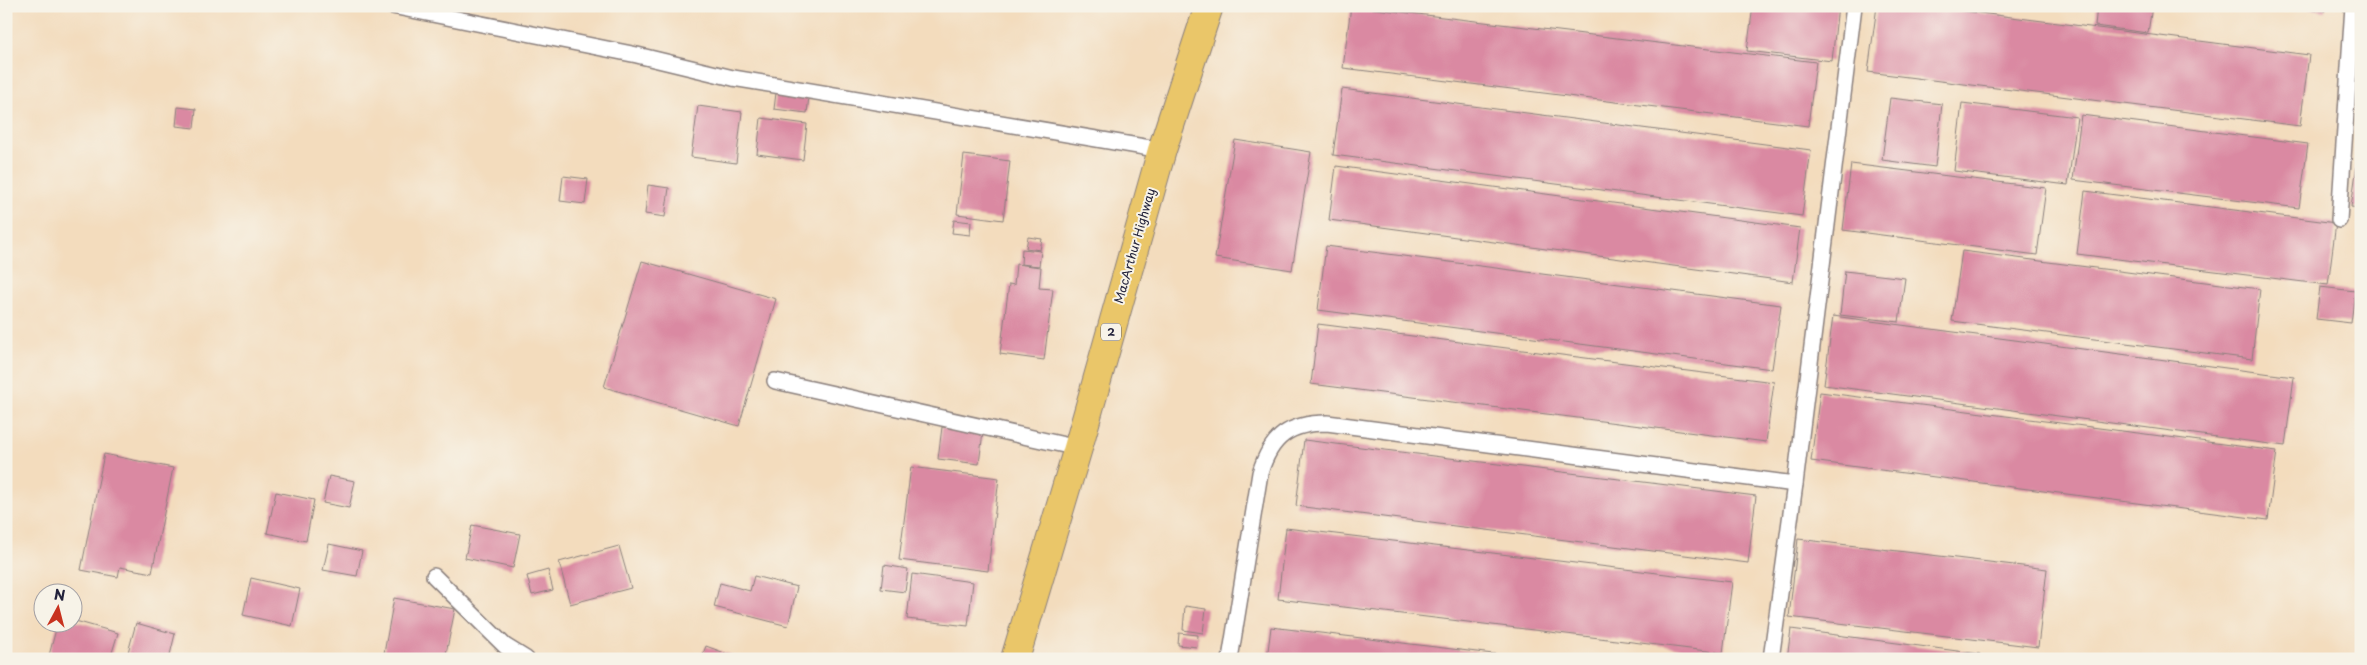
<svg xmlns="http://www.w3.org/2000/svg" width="2367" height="665" font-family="'Playpen Sans',sans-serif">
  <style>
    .building { fill: #da89a2 }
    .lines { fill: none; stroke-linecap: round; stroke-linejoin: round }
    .lane-casing { stroke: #8a7f7c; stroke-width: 18 }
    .highway-casing { stroke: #8a7f7c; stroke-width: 30 }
    .lane { stroke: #fff; stroke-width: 15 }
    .highway { stroke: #eac669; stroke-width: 28 }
    .labels { text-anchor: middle; stroke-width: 4; stroke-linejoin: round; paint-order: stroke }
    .shield { fill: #f7f3e8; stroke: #62616f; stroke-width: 1 }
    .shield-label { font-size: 11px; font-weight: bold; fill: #22223b }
    .street-label { font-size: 12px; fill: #22223b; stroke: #f7f3e8 }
  </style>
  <rect width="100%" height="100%" fill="#f7f3e8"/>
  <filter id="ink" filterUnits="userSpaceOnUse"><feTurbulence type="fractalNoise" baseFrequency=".02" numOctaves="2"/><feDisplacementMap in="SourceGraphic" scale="10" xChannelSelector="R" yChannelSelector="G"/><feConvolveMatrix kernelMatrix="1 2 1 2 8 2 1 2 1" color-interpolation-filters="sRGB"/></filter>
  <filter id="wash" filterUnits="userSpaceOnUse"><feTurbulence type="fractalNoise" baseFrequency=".0096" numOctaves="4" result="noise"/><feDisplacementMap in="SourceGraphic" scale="20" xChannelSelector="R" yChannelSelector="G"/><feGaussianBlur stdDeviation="1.12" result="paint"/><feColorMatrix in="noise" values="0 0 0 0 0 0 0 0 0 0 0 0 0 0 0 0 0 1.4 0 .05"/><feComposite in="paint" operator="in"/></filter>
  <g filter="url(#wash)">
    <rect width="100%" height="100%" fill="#f3dcbd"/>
    <g id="blocks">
      <g class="building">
        <polygon points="1351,6 1816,62 1808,126 1343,68"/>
        <polygon points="1753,6 1838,6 1832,61 1747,51"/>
        <polygon points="1877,6 1925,6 2309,55 2300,126 1868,72"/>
        <polygon points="2097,6 2152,6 2148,33 2095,26"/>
        <polygon points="2297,6 2325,6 2325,11"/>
        <polygon points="1342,89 1811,150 1802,216 1333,155"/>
        <polygon points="776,93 809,97 807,113 774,109"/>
        <polygon points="1890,98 1942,104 1935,167 1882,160"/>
        <polygon points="1962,103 2077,117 2068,185 1954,171"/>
        <polygon points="698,106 742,112 736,163 691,157"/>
        <polygon points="178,107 196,109 194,128 176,126"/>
        <polygon points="2081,115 2308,144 2299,208 2073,180"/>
        <polygon points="761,118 807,124 803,160 757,154"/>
        <polygon points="1235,140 1311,152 1292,270 1215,258"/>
        <polygon points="2360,144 2361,144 2361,208 2351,207"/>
        <polygon points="964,155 1010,161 1003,220 957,214"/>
        <polygon points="1851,164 2046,188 2037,255 1843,230"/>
        <polygon points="1336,166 1800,228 1793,282 1329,220"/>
        <polygon points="563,176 588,179 585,204 560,201"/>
        <polygon points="648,185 669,188 665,217 645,214"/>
        <polygon points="2085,191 2336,223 2328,285 2077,254"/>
        <polygon points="954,220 971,222 970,235 952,233"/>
        <polygon points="1028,237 1042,239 1040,250 1026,248"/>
        <polygon points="1326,246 1781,305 1772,369 1318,310"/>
        <polygon points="1022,249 1041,251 1039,266 1021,264"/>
        <polygon points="1962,251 2260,289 2252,359 1952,321"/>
        <polygon points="642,261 776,299 739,426 604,387"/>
        <polygon points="1016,264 1041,267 1039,288 1053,289 1044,360 1000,354 1009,284 1014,285"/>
        <polygon points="1845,271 1905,278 1899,322 1840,315"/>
        <polygon points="2320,287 2355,291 2351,323 2316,319"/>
        <polygon points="1833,316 2294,377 2285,446 1824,385"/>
        <polygon points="1318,324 1774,382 1766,442 1311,384"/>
        <polygon points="1820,392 2277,451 2268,520 1811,461"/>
        <polygon points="942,427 983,432 979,464 938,459"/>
        <polygon points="1304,440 1756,496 1748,563 1296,506"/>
        <polygon points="104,454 173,468 152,573 120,567 118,577 81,570"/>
        <polygon points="911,467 999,478 988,571 899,560"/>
        <polygon points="329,476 355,481 349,508 323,503"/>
        <polygon points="276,492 314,500 306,541 267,533"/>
        <polygon points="472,525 520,534 513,568 465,558"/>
        <polygon points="1286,528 1732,582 1723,653 1278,599"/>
        <polygon points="1798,539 2047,569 2038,647 1789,617"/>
        <polygon points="329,544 362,551 357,576 323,570"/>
        <polygon points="619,546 631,588 570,604 559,562"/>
        <polygon points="884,565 908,569 905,592 881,589"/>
        <polygon points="548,570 553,590 532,595 527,576"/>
        <polygon points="912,574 973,582 968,626 907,619"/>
        <polygon points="754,576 797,587 788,626 714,607 720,583 750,591"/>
        <polygon points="251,578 300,589 292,626 243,615"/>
        <polygon points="394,598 455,609 445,659 383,659"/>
        <polygon points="1185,606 1206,609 1203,633 1183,630"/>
        <polygon points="72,620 118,633 110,659 48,659 58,622 72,622"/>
        <polygon points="136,623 175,634 169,659 137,659 127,656"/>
        <polygon points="1271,627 1526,658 1526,659 1267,659"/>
        <polygon points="1791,629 1980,654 1979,659 1787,659"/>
        <polygon points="1179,633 1198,635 1197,647 1178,645"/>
        <polygon points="706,646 741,659 701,659"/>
      </g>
    </g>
  </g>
  <g filter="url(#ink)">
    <use href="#blocks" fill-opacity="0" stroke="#8a7f7c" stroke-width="1"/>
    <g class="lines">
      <g class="lane-casing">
        <g id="lane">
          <polyline points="392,6 637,55 733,78 1162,150"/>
          <polyline points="2339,220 2353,6"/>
          <polyline points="775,381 1078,448"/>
          <polyline points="434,576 505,646 526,659"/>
          <path d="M1230,659L1260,473C1271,436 1290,423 1327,423L1795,484L1854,6"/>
          <polyline points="1771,659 1795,484"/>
        </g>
      </g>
      <g class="highway-casing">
        <polyline id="highway" points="1015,659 1078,448 1162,150 1209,6"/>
      </g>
      <use href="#lane" class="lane"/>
      <use href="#highway" class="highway"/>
    </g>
  </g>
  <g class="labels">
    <rect class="shield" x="1101" y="323.5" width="20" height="17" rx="4"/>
    <g class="shield-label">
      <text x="1111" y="336">2</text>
    </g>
    <g class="street-label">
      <text transform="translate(1135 246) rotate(-74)" y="4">MacArthur Highway</text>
    </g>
  </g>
  <rect width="2367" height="665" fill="none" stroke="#f7f3e8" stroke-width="25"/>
  <g transform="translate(58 608) rotate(7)"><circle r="24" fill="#f7f3e8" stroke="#a29fa3"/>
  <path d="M0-4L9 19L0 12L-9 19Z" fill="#c8321e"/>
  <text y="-8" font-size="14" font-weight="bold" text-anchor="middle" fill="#22223b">N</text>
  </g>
</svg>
